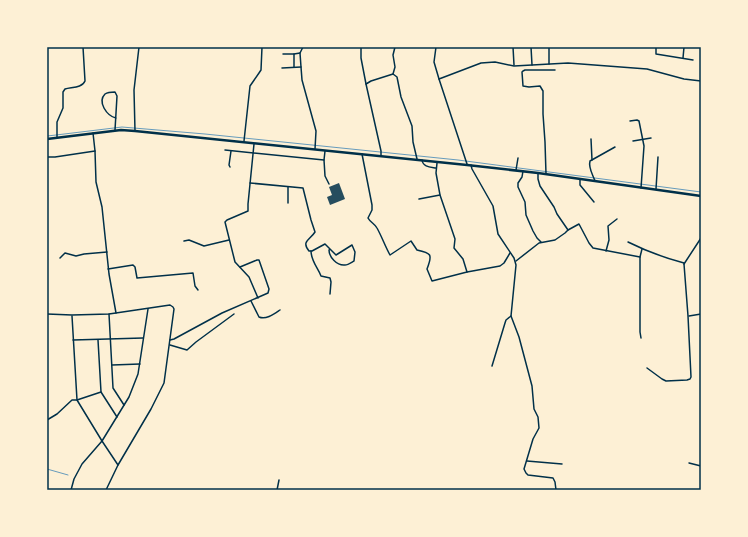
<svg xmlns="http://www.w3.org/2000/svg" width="748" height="537" font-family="Montserrat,sans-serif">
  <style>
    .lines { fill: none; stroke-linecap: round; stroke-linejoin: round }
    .stream { stroke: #669bbc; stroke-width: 1 }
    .building { fill: #264d5e }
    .minor { stroke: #003049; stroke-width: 1.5 }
    .secondary { stroke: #003049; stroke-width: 2.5 }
    .neatline { fill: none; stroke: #003049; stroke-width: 1.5 }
  </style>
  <rect width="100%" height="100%" fill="#fdf0d5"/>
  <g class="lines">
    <g class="stream">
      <polyline points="47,136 56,135 122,127 205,134 458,160 701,192"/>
      <polyline points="47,469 68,475"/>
    </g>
  </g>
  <polygon class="building" points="339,183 345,199 330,205 327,197 332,195 329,187"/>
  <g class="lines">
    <g class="minor">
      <polyline points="303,47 300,53 301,67 302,80 316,131 315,149"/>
      <polyline points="361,47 361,58 366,84 381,151 381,156"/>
      <polyline points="436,47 434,62 439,79 467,164"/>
      <polyline points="513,47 514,65"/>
      <polyline points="531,47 532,65"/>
      <polyline points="549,47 549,64"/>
      <polyline points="656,47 656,54 693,60"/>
      <polyline points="283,54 294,54"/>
      <polyline points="683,58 684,47"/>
      <polyline points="294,67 294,54 300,53"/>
      <polyline points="282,68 301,67"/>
      <polyline points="393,74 397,77 401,97 412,126 413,142 417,159"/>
      <polyline points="439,79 481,63 495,62 514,66 568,63 647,69 684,79 701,81"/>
      <polyline points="366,84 371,81 393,74 395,67 393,55 395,47"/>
      <polyline points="630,121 637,120 639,121 644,146 641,188"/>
      <path d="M115,130L117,96L115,92C112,92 108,92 105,94C97,102 107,116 116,118"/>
      <polyline points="135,131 134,90 139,47"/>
      <polyline points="93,133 95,151 96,182 102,207 109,274 116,313"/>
      <path d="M57,138V122L63,108V92L65,89C72,87 82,88 85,81L83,47"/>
      <polyline points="591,139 592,160"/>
      <polyline points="244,141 250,86 259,73 261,70 262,47"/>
      <polyline points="633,141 651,138"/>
      <polyline points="254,144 248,204 248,211 227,220 225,222 235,262 249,277 258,298"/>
      <polyline points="225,150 324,160"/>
      <polyline points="325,151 324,160 325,176 329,184"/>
      <path d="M362,154L372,205V210L368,218C370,222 375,224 377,228C382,237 385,246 390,255L411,241L417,250C431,253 433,254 427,269L432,281L467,272L500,266L504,263L510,253"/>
      <polyline points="47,157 55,157 95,151"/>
      <path d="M422,160C423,167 430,167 436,168"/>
      <polyline points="437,163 436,173 440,195 455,239 454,248 463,259 467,272"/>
      <polyline points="471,165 472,169 493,206 498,234 514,258 516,265 511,316 519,337 532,386 534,409 538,417 539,428 533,439 524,469 526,473 528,475 553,478 555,482 556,490"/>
      <polyline points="230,167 229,165 231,151"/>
      <polyline points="516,170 518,158"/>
      <polyline points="523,171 522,177 518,183 518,187 525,202 526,215 533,231 537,238 541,242"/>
      <polyline points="546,174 545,142 543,114 543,91 540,86 529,87 523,86 522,72 523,71 525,70 555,70"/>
      <polyline points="580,179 580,185 594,202"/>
      <path d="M595,181C593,175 588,168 590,161L615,147"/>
      <path d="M250,183L303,188L311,220L315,232C310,240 301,241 309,251H312L325,244L336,255L352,245L355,252L354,261C352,262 348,265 345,265C337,266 329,257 329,250L330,249"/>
      <polyline points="656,189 658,157"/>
      <polyline points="419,199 440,195"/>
      <polyline points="288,203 288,187"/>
      <polyline points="568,230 579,224 589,243 593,248 640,257"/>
      <polyline points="184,241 189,240 204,246 229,240"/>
      <path d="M628,242C646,251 665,258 684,263"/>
      <path d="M311,251C311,261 318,268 321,276L330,278L331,282L330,294"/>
      <polyline points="606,251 609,240 608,226 617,219"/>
      <polyline points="60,258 65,253 76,256 84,254 107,252"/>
      <polyline points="516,261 539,243 555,240 565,233 568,230 557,214 554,207 540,186 538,179 538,173"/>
      <polyline points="684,264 701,238"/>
      <polyline points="108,269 133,265 135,267 137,278 193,273 195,286 198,290"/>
      <path d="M251,301L259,317C266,320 274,314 280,310"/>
      <polyline points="47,314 72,315 109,314 170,305 173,307 174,309 164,383 151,409 118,465 106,490"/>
      <polyline points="109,314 113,388 124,405"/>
      <polyline points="72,316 77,400 102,441 118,465"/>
      <polyline points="689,316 701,314"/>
      <polyline points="641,338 640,332 640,257 642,249"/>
      <polyline points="73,340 143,338"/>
      <polyline points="98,340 101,392 117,417"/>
      <polyline points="170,340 174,339 222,313 268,293 269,289 259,260 257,260 240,267"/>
      <polyline points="170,345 187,350 196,342 234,314"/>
      <polyline points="112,365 140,364"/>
      <polyline points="492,366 505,323 506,320 511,316"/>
      <polyline points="647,368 662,379 666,381 687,380 690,379 691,377 688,316 684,264"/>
      <polyline points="47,420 57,414 72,400 77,400 101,392"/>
      <polyline points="527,461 562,464"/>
      <polyline points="689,463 701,466"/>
      <polyline points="71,490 74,479 82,464 102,441 129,397 138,374 148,309"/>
      <polyline points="277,490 279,480"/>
    </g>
    <polyline class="secondary" points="47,139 121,130 135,131 467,165 538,173 701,196"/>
  </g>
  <rect width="748" height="537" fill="none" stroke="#fdf0d5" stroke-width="96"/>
  <rect x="48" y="48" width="652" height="441" class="neatline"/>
</svg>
